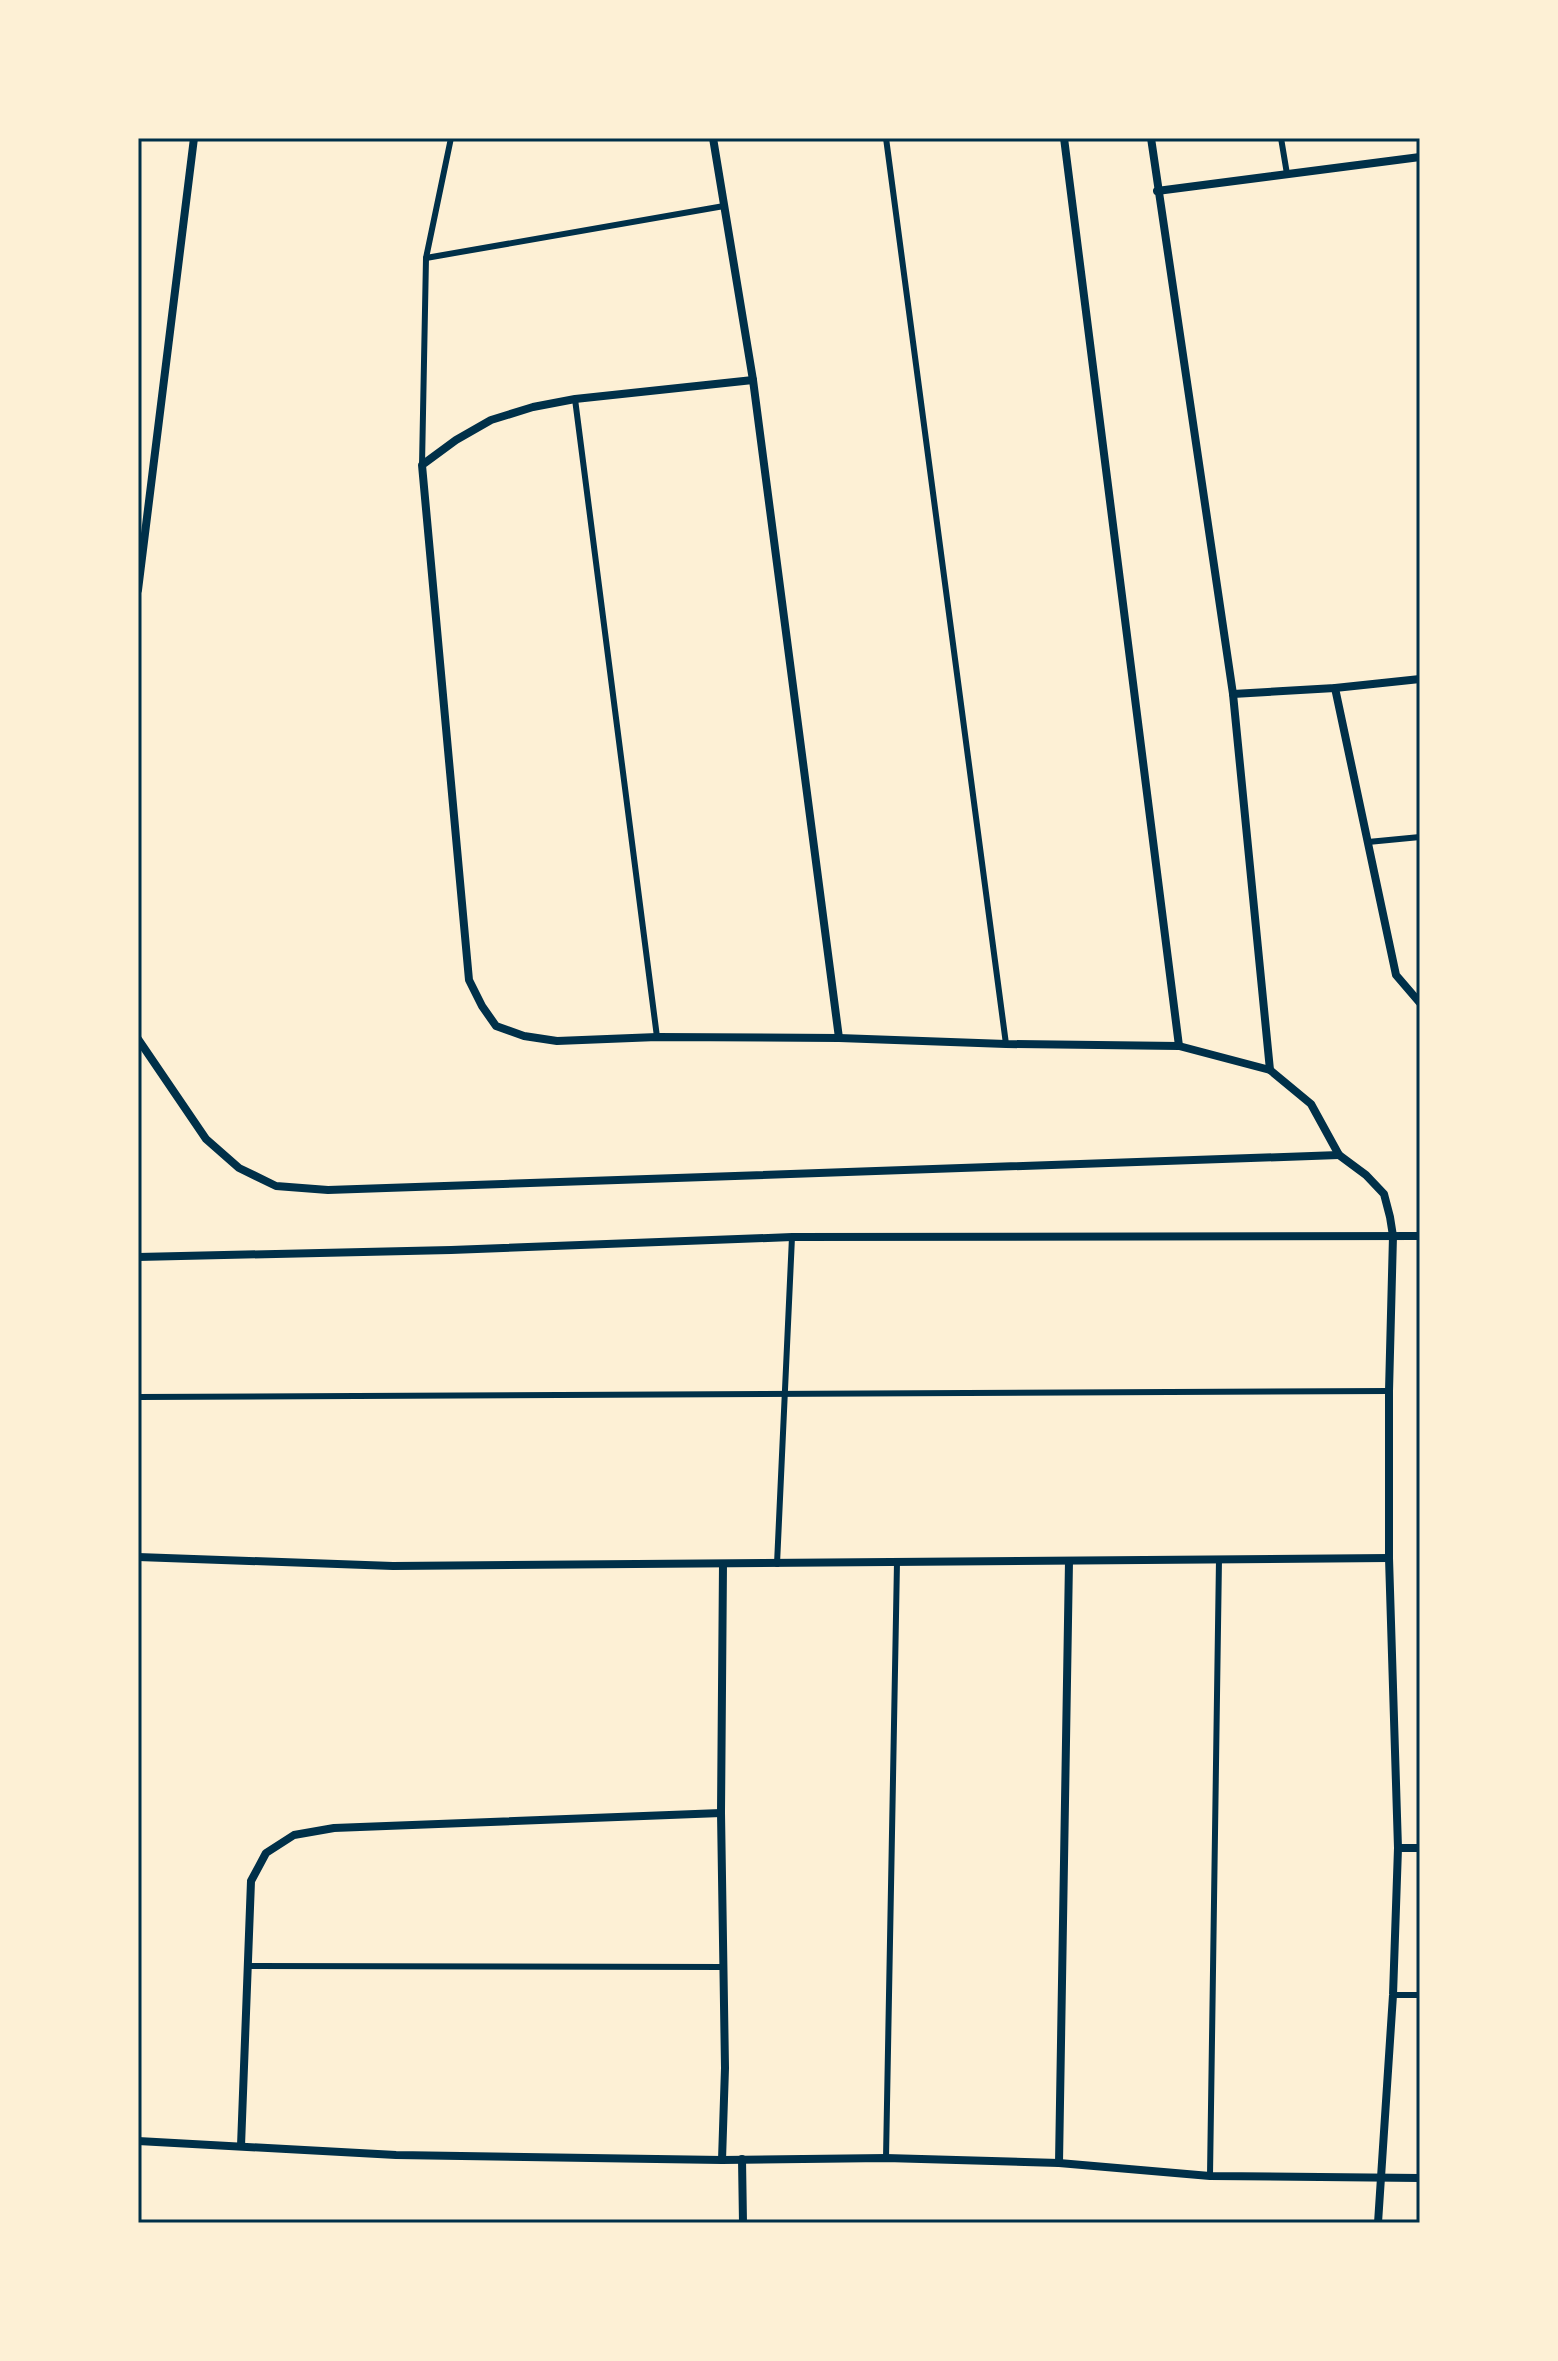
<svg xmlns="http://www.w3.org/2000/svg" width="1558" height="2361" font-family="'Fira Sans Condensed',sans-serif">
  <style>
    .lines { fill: none; stroke-linecap: round; stroke-linejoin: round }
    .service { stroke: #003049; stroke-width: 6 }
    .minor { stroke: #003049; stroke-width: 8 }
    .neatline { fill: none; stroke: #003049; stroke-width: 3 }
  </style>
  <rect width="100%" height="100%" fill="#fdf0d5"/>
  <g class="lines">
    <g class="service">
      <polyline points="886,138 1006,1044"/>
      <polyline points="1281,138 1287,174"/>
      <polyline points="426,258 724,206"/>
      <polyline points="575,399 657,1037"/>
      <polyline points="422,465 426,258 451,138"/>
      <polyline points="1368,842 1420,837"/>
      <polyline points="138,1397 1389,1391"/>
      <polyline points="777,1564 792,1237"/>
      <polyline points="248,1966 724,1967"/>
      <polyline points="1393,1995 1420,1995"/>
      <polyline points="886,2158 897,1562"/>
      <polyline points="1210,2176 1219,1559"/>
    </g>
    <g class="minor">
      <polyline points="713,138 753,380 839,1038"/>
      <polyline points="1064,138 1179,1046"/>
      <polyline points="1151,138 1233,694 1270,1070 1311,1104 1339,1155 1366,1175 1384,1194 1390,1217 1393,1236 1389,1391 1389,1558 1398,1848 1393,1995 1378,2223"/>
      <polyline points="1157,191 1420,157"/>
      <polyline points="753,380 575,399 533,407 491,420 456,440 422,465 469,980 482,1006 496,1026 524,1036 557,1041 657,1037 839,1038 1006,1044 1179,1046 1270,1070"/>
      <polyline points="138,590 194,138"/>
      <polyline points="1335,688 1396,975 1420,1003"/>
      <polyline points="1233,694 1335,688 1420,679"/>
      <polyline points="138,1039 206,1139 239,1168 276,1186 328,1190 1339,1155"/>
      <polyline points="138,1257 451,1250 792,1237 1420,1236"/>
      <polyline points="138,1557 393,1566 1389,1558"/>
      <polyline points="1398,1848 1420,1848"/>
      <polyline points="138,2141 396,2155 722,2160 886,2158 1059,2163 1210,2176 1420,2178"/>
      <polyline points="241,2146 251,1881 266,1853 294,1835 334,1828 721,1813"/>
      <polyline points="742,2159 743,2223"/>
      <polyline points="722,2160 725,2068 721,1813 723,1564"/>
      <polyline points="1059,2163 1069,1561"/>
    </g>
  </g>
  <rect width="1558" height="2361" fill="none" stroke="#fdf0d5" stroke-width="280"/>
  <rect x="140" y="140" width="1278" height="2081" class="neatline"/>
</svg>
